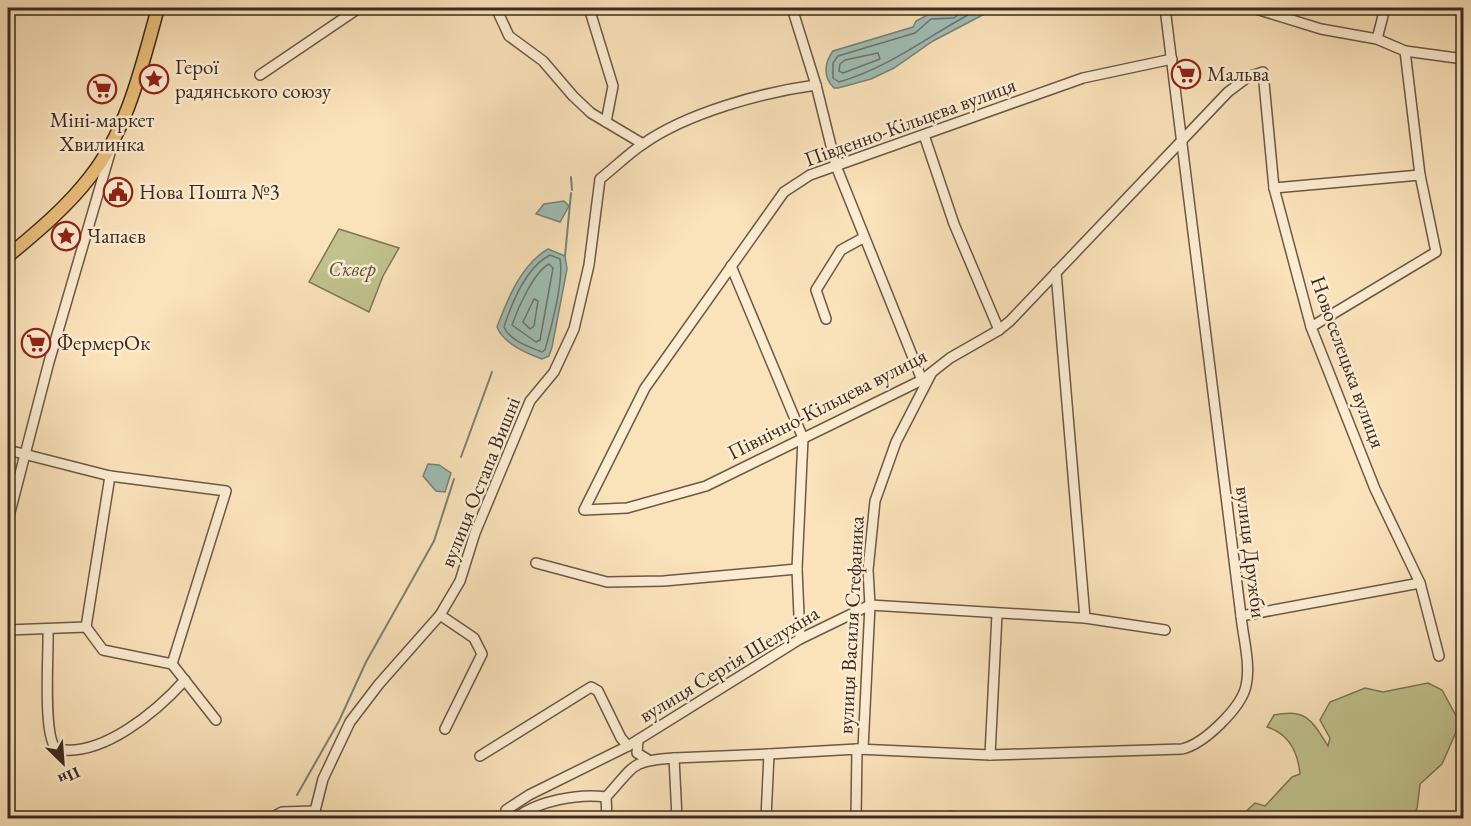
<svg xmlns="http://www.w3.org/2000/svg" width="1471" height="826" font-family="'EB Garamond',serif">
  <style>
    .green { fill: #c1c28d; stroke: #7e7657; stroke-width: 1.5 }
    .water { fill: #9fbdb5; stroke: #77827a; stroke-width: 1.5 }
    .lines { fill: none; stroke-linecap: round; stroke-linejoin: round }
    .shore { stroke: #6e746b; stroke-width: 1.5 }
    .stream { stroke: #77827a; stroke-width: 2 }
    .minor-casing { stroke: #6c5847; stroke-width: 12 }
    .major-casing { stroke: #3c2a21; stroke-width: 15 }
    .minor { stroke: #fcecd2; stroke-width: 9 }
    .major { stroke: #edc17d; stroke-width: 12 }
    .labels { text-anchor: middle; stroke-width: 5; stroke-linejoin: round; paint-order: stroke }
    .poi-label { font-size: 21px; fill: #3c2a21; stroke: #fcecd2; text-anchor: start }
    .street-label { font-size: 21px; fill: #3c2a21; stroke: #fcecd2 }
    .park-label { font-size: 21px; font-style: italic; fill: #5d503c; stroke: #fcecd2 }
  </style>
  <rect width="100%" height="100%" fill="#fae2ba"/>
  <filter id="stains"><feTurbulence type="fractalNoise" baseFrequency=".00333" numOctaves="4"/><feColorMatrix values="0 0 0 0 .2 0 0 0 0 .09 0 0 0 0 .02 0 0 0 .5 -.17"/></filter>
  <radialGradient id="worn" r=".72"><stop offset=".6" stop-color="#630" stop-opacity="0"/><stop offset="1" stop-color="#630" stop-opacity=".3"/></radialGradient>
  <g class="green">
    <polygon points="339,229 399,248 383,276 369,312 309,282"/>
    <path d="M1428,683L1442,690L1460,723L1442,764L1420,784L1417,809L1410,818H1239L1255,803L1265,806L1292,777L1300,774C1298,753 1289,734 1267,727L1274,715C1307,708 1312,721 1328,746L1330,738L1320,720L1330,702L1365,688L1383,692Z"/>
    <polygon points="950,811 971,813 977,818 932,818"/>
  </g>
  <g class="water">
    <path d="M957,8H996L933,41L894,68L871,79L838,88H834C823,77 824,63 833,51L913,27L916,21L931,13L952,12Z"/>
    <polygon points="564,201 569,206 560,222 536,214 544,204"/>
    <path d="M548,249L565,256L567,269L552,347L549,356L542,359C526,353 504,344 497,327C508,298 521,265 548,249Z"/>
    <polygon points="428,464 439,465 451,473 445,492 436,491 423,476"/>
  </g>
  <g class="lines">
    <g class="shore">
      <path d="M961,8L960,13L954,18L931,19L915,33L838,56L833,63V78L839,82C892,67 933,32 981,8"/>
      <polygon points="878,53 880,59 843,73 839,71 840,64 845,60"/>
      <path d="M550,255L560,259C564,281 551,328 545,350L542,352C529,347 509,340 504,327C512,302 526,267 550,255Z"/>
      <path d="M549,264L553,268L540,340L536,342L512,325C518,308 533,273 549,264Z"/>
      <polygon points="534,299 538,301 534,326 530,329 523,322"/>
    </g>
    <g class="stream">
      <polyline points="571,177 572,190"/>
      <polyline points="565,256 571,193"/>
      <polyline points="461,457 492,372"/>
      <polyline points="297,795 339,721 366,662 434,541 454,479"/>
      <polyline points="1448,818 1463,812"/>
    </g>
    <g class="minor-casing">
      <g id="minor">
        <polyline points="496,8 509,36 543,61 573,96 591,113 643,144"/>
        <polyline points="589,8 613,86 606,122"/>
        <polyline points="792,8 816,85 836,166 922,380"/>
        <polyline points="1253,8 1321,29 1377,39 1405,51 1464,59"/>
        <polyline points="1377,39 1385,8"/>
        <polyline points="1172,59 1083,78 810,175 784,192 645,388 584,510 627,508 706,486 922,380 950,358 999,330 1010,321 1228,92 1248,77 1263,72 1274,188 1311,327 1375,489 1420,583 1439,656"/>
        <polyline points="260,75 359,8"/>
        <polyline points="924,135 954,224 999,330"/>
        <polyline points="1274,188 1420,175"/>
        <polyline points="731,266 803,438 797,569 800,639"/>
        <polyline points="1056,272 1085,618"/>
        <polyline points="826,319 816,290 841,250 863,238"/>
        <polyline points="1311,327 1436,252 1420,175 1405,51"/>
        <polyline points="8,450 110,476 226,491 172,664"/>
        <polyline points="8,520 49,362 110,153"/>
        <polyline points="536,563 607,582 664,581 797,569"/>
        <path d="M440,615L460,581L475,533L530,401L554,372L574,329L589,265L600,179C614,168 628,154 643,144C687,113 763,92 816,85"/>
        <polyline points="1241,616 1420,583"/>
        <polyline points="86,627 110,476"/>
        <polyline points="8,630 86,627 103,650 172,664 216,720"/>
        <path d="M48,630C49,652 42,739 57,749C102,758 157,711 185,680"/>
        <polyline points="638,740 637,753 647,759"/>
        <path d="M857,749L990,755L1182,749C1204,744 1241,708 1246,686C1251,665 1243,637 1241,616L1165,8"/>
        <polyline points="863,749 870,605 868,570 875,501 896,442 931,374"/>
        <polyline points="769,754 857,749 856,818"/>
        <polyline points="990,755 997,614"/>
        <polyline points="480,756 591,687 598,691 621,738 628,746"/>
        <polyline points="674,758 769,754 766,818"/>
        <polyline points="506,810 529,795 628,746 800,639 870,605 1085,618 1165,630"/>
        <polyline points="271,818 282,812 315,811"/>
        <polyline points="318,818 315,811 323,779 350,722 379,684 440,615 474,638 482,654 445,729"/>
        <path d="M516,818C537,801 579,793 606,797"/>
        <path d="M607,818L606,797C635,766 629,761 674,758L677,818"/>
      </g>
    </g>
    <g class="major-casing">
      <path id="major" d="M8,256C37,232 67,207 90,177C128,129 142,65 158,8"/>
    </g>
    <use href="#minor" class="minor"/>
    <use href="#major" class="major"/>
  </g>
  <defs>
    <g id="supermarket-ring" transform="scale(1.5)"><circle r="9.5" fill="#fcecd2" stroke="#8f2418" stroke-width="1.5"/><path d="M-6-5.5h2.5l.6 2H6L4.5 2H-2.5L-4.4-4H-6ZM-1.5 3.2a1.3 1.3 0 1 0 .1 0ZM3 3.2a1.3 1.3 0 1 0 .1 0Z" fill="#8f2418"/></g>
    <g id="sight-ring" transform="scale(1.5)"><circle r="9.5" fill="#fcecd2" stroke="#8f2418" stroke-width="1.5"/><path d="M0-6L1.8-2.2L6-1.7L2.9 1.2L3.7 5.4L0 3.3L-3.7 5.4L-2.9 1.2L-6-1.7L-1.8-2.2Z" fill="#8f2418"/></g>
    <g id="civic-ring" transform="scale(1.5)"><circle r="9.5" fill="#fcecd2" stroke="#8f2418" stroke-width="1.5"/><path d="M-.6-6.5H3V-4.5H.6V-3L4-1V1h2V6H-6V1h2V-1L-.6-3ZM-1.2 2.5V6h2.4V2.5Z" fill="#8f2418"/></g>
  </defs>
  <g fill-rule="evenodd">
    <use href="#supermarket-ring" x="1186" y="74"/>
    <use href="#sight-ring" x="154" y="79"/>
    <use href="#supermarket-ring" x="102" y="89"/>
    <use href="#civic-ring" x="118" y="192"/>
    <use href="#sight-ring" x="66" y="236"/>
    <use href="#supermarket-ring" x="36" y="343"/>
  </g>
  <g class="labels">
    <g class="poi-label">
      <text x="175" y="74">Герої<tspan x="175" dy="24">радянського союзу</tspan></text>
      <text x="1207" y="81">Мальва</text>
      <text x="102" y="127" text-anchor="middle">Міні-маркет<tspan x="102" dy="24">Хвилинка</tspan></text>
      <text x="139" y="199">Нова Пошта №3</text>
      <text x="87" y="243">Чапаєв</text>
      <text x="57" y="350">ФермерОк</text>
    </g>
    <g class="street-label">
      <text transform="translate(910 122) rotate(-20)" y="7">Південно-Кільцева вулиця</text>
      <text transform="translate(1348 362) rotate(70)" y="7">Новоселецька вулиця</text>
      <text transform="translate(827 404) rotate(-27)" y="7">Північно-Кільцева вулиця</text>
      <text transform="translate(480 482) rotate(-68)" y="7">вулиця Остапа Вишні</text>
      <text transform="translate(1251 552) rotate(83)" y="7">вулиця Дружби</text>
      <text transform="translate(851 625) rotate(-87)" y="7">вулиця Василя Стефаника</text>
      <text transform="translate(729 664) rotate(-31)" y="7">вулиця Сергія Шелухіна</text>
    </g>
    <g class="park-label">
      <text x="352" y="276">Сквер</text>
    </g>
  </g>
  <rect width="1471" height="826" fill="none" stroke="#fae2ba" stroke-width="30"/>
  <rect x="9" y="9" width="1453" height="808" fill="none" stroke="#3c2a21" stroke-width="3"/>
  <rect x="15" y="15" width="1441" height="796" fill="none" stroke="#3c2a21" stroke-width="1.5"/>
  <g transform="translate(63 763) rotate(155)" stroke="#fcecd2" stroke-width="4.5" paint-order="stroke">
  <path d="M0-4.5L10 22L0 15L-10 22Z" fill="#3c2a21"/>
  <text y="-9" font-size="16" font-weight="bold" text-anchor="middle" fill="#3c2a21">Пн</text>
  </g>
  <rect width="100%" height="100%" filter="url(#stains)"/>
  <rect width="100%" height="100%" fill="url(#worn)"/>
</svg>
